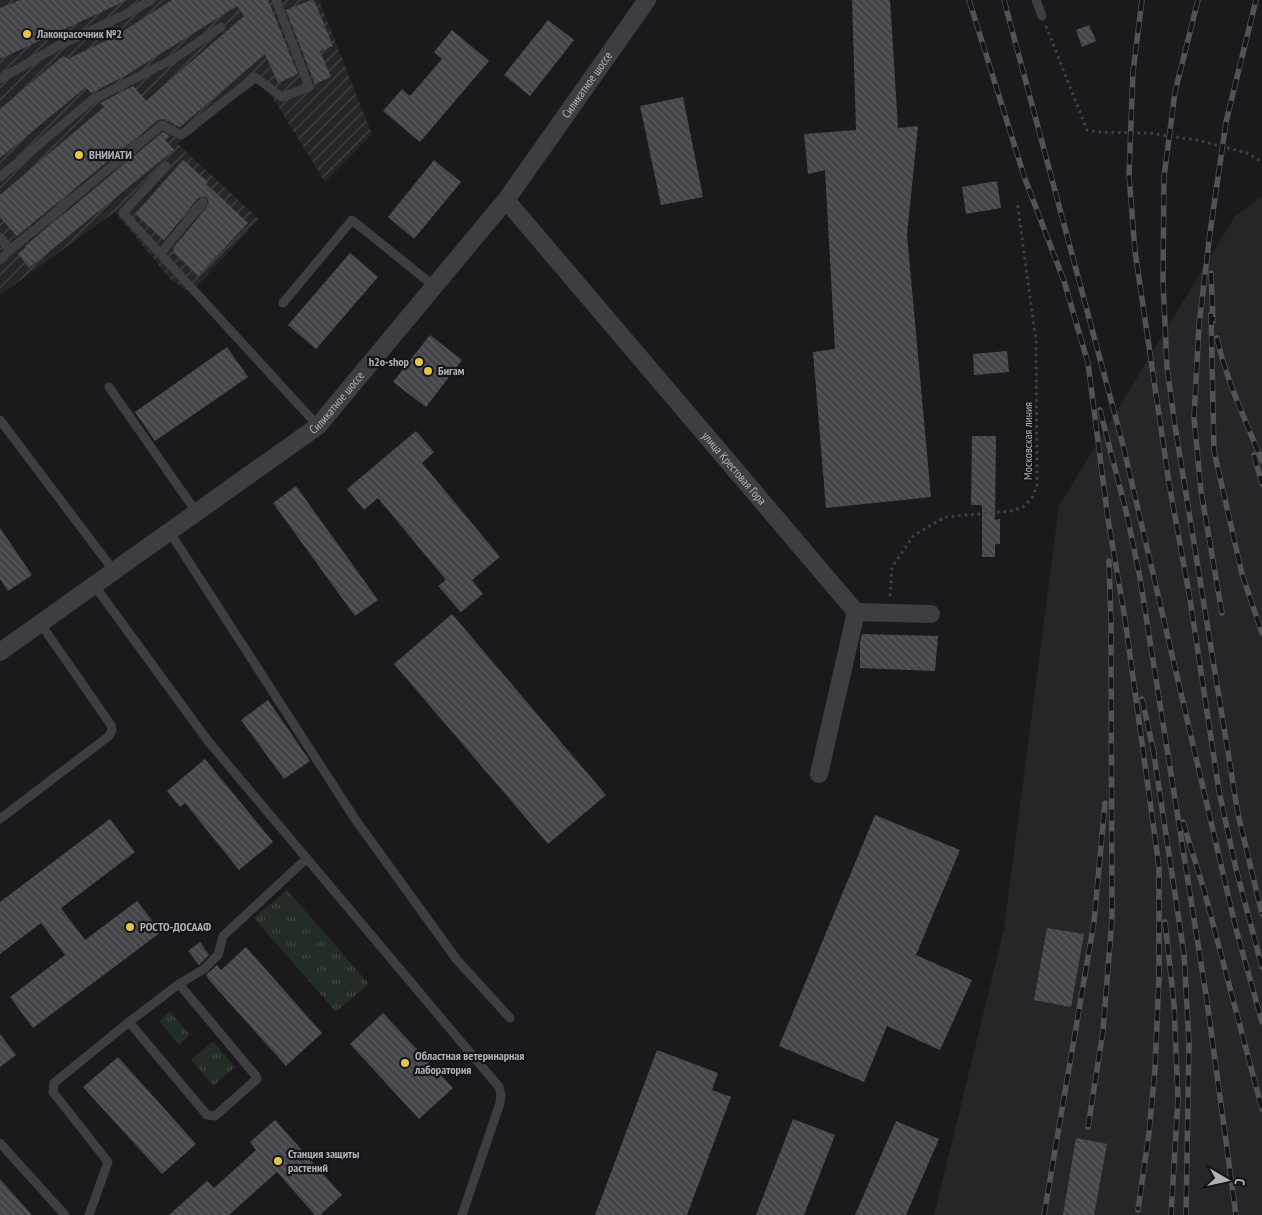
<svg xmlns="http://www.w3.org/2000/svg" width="1262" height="1215" font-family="'PT Sans Narrow',sans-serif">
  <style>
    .built { fill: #262629 }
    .industrial { fill: url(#industrial-furrows) }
    .park { fill: url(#park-tufts) }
    .building { fill: url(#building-back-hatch) }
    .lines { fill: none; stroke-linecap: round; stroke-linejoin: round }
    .path { stroke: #414248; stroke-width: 3; stroke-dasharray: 2.5 4; stroke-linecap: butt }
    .lane { stroke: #3d3d43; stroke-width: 9 }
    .street { stroke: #3d3d43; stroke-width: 18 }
    .rail-casing { stroke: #52535a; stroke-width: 5.5 }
    .rail { stroke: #151517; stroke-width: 4; stroke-dasharray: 11; stroke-linecap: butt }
    .poi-dot { fill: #e5c549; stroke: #151517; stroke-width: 2 }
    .labels { text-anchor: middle; stroke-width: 4.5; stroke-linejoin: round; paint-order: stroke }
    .poi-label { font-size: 12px; font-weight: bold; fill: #aeb0ba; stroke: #151517; text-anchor: start }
    .street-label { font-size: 12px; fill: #aeb0ba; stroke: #151517 }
  </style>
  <defs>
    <pattern id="industrial-furrows" width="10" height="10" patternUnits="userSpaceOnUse" patternTransform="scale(1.25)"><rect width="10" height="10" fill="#262629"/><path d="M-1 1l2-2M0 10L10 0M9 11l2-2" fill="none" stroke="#434346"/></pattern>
    <pattern id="park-tufts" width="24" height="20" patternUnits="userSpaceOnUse" patternTransform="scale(1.25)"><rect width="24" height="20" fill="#242c26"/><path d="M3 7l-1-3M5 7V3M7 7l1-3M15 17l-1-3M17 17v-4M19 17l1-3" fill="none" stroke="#414843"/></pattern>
    <pattern id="building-back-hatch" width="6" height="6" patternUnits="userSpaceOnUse" patternTransform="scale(1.25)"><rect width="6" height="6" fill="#444549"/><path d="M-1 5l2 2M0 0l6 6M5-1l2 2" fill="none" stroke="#5c5d61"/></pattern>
  </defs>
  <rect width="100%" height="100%" fill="#1a1a1c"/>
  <polygon class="built" points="1262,196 1262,1215 934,1215 1004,929 1059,506 1235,216"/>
  <polygon class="industrial" points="0,0 319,0 372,134 325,182 261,79 178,144 259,219 191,293 170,279 115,212 0,295"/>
  <g class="park">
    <polygon points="287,890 369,984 336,1012 254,918"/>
    <polygon points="170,1011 190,1035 179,1045 159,1021"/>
    <polygon points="213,1041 235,1067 213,1086 191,1060"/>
  </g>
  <g class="building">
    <polygon points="20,0 127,0 0,59 0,8"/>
    <polygon points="172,0 268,0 298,74 278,83 265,54 180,127 164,119 158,120 17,236 0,217 0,195 104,107 100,103 133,86 146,101 244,16 237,6 125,76 91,93 86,87 0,158 0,109 63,56 68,59 117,35"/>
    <polygon points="311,0 314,0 333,46 320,51 331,77 315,84 286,10"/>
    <polygon points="852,0 890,0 898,128 918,126 907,235 931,497 826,508 813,352 835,349 825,170 808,174 804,134 856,130"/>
    <polygon points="548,20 574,40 530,96 504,75"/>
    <polygon points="1089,25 1096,41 1082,47 1076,30"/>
    <polygon points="452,30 489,61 420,142 383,111 402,89 410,96 442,59 434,52"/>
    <polygon points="683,97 703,197 661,205 640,106"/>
    <polygon points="163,132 170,136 165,140 174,150 29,268 18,254 26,247 25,246"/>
    <polygon points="183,160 208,182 206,184 248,223 198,276 173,252 175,250 173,248 208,206 209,203 207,198 204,196 198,198 164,240 135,214"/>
    <polygon points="434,160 461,182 414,239 388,217"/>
    <polygon points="997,181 1001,208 966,214 962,187"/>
    <polygon points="350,253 378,277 316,349 288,325"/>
    <polygon points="430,335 462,360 426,407 393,382"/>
    <polygon points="227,347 248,377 155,441 135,412"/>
    <polygon points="1007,351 1009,372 974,375 973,354"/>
    <polygon points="416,431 434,452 422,463 500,557 472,580 483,594 461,612 438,586 446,580 378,498 364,510 347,489"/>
    <polygon points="972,436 996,436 995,520 1000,519 1000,544 995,544 995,557 982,557 982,505 971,505"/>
    <polygon points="296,486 378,600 355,616 273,503"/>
    <polygon points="0,528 32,575 8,591 0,579"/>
    <polygon points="452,614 606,795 548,844 394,664"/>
    <polygon points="862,634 938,636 935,671 860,668 860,642"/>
    <polygon points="268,700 310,761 284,779 241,720"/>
    <polygon points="205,759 273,842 239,870 185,803 180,807 167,791"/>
    <polygon points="875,815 960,850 916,955 972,980 940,1050 887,1026 864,1082 779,1046"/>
    <polygon points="110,819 135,852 61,908 85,940 137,901 161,932 33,1028 10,997 65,955 41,923 0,954 0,902"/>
    <polygon points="1047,928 1084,934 1071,1007 1034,1000"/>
    <polygon points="200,942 209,955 199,965 188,951"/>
    <polygon points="246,947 322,1033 286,1066 209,980 206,975 217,965 221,970"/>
    <polygon points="383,1013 453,1088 419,1119 350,1044"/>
    <polygon points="0,1034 16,1055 0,1067"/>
    <polygon points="657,1050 718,1073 712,1090 731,1097 687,1215 595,1215"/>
    <polygon points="118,1057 196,1144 162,1174 83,1087"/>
    <polygon points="793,1119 835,1135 804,1215 756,1215"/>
    <polygon points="275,1120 342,1195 320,1215 315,1215 277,1172 229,1215 169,1215 207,1181 214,1188 256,1150 250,1142"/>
    <polygon points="896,1121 939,1139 906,1215 855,1215"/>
    <polygon points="1076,1138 1107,1144 1094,1215 1063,1215"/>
    <polygon points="0,1179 32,1215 0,1215"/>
  </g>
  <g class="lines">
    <g class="path">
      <polyline points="1046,26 1087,130 1098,132 1149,133 1197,140 1247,153 1262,162"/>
      <polyline points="890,596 892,567 914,535 945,517 1011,511 1023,507 1032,498 1037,485 1036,341 1017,201"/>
    </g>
    <g class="lane">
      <polyline points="1036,0 1042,16"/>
      <polyline points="0,79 60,45 126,14 151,0"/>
      <polyline points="166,166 123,213 318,426"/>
      <polyline points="0,177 92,100 175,58 221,27"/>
      <polyline points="0,237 10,250"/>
      <polyline points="161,253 203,202"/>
      <polyline points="0,260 10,250 162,125 181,135 255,77 282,97 309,87 276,0"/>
      <polyline points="283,303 352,220 434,286"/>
      <polyline points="109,387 197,513"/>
      <polyline points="0,420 114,571"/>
      <polyline points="169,531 355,819 457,960 510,1018"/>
      <polyline points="94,585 208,741 499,1087 501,1095 500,1103 462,1215"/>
      <polyline points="0,819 109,736 112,730 111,725 40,623"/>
      <polyline points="129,1022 207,1115 215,1116 257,1079 256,1076 179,984"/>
      <polyline points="0,1143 65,1215"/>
      <polyline points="89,1215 108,1162 53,1092 54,1083 129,1022 179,984 204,969 218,955 223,936 306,859"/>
    </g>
    <g class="street">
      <path id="s1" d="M506,200L856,612L819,774"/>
      <polyline points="856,612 931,614"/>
      <path id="s2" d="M0,652L318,426L506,200L647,0"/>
    </g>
    <g class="rail-casing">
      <g id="rail">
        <polyline points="969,0 1025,179 1064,281 1088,363 1108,519 1125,619 1159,867 1159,977 1155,1069 1149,1133 1138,1210"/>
        <polyline points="1004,0 1123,445 1236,929 1262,1022"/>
        <polyline points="1142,0 1133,72 1129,175 1135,251 1169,483 1190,599 1219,791 1236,869 1262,967"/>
        <polyline points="1198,0 1175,92 1164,177 1163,281 1167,367 1175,426 1238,814 1262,914"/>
        <polyline points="1211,273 1213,321"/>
        <polyline points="1211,314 1214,451 1242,574 1262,633"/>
        <path d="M1217,338C1226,380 1246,421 1262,461"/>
        <polyline points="1100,410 1127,515 1140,578 1207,1001 1236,1215"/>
        <polyline points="1254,455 1262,484"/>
        <polyline points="1222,613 1201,491 1194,418 1199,325 1210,233 1226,122 1256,0"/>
        <polyline points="1142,699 1154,753"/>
        <polyline points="1153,748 1184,954 1189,1042 1186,1215"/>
        <polyline points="1183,822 1204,890 1262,1109"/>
        <polyline points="1165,922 1174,1004 1178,1099 1171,1215"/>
        <polyline points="1088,1127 1103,1031 1112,919 1111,622 1109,561"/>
        <polyline points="1044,1215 1094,922 1105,803"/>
      </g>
    </g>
    <use href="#rail" class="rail"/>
  </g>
  <g class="poi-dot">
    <circle cx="27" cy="34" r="5"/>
    <circle cx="79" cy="155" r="5"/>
    <circle cx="419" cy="362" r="5"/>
    <circle cx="428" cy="371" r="5"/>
    <circle cx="130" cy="927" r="5"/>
    <circle cx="405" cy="1063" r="5"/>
    <circle cx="278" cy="1161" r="5"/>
  </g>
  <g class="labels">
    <g class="poi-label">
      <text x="37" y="38">Лакокрасочник №2</text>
      <text x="89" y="159">ВНИИАТИ</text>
      <text x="409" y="366" text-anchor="end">h2o-shop</text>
      <text x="438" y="375">Бигам</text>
      <text x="140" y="931">РОСТО-ДОСААФ</text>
      <text x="415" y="1060">Областная ветеринарная<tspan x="415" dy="14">лаборатория</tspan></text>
      <text x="288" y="1158">Станция защиты<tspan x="288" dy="14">растений</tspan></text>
    </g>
    <g class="street-label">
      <text dy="4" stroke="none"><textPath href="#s2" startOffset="825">Силикатное шоссе</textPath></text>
      <text dy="4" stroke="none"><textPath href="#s2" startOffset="420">Силикатное шоссе</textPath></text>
      <text transform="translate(1028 441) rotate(-90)" y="4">Московская линия</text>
      <text dy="4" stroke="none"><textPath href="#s1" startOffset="352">улица Крестовая Гора</textPath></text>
    </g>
  </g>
  <g transform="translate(1227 1180) rotate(99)" stroke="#151517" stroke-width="4" paint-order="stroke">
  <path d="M0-4L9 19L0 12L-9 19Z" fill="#aeb0ba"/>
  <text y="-8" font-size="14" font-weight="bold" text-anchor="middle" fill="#aeb0ba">С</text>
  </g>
</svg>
